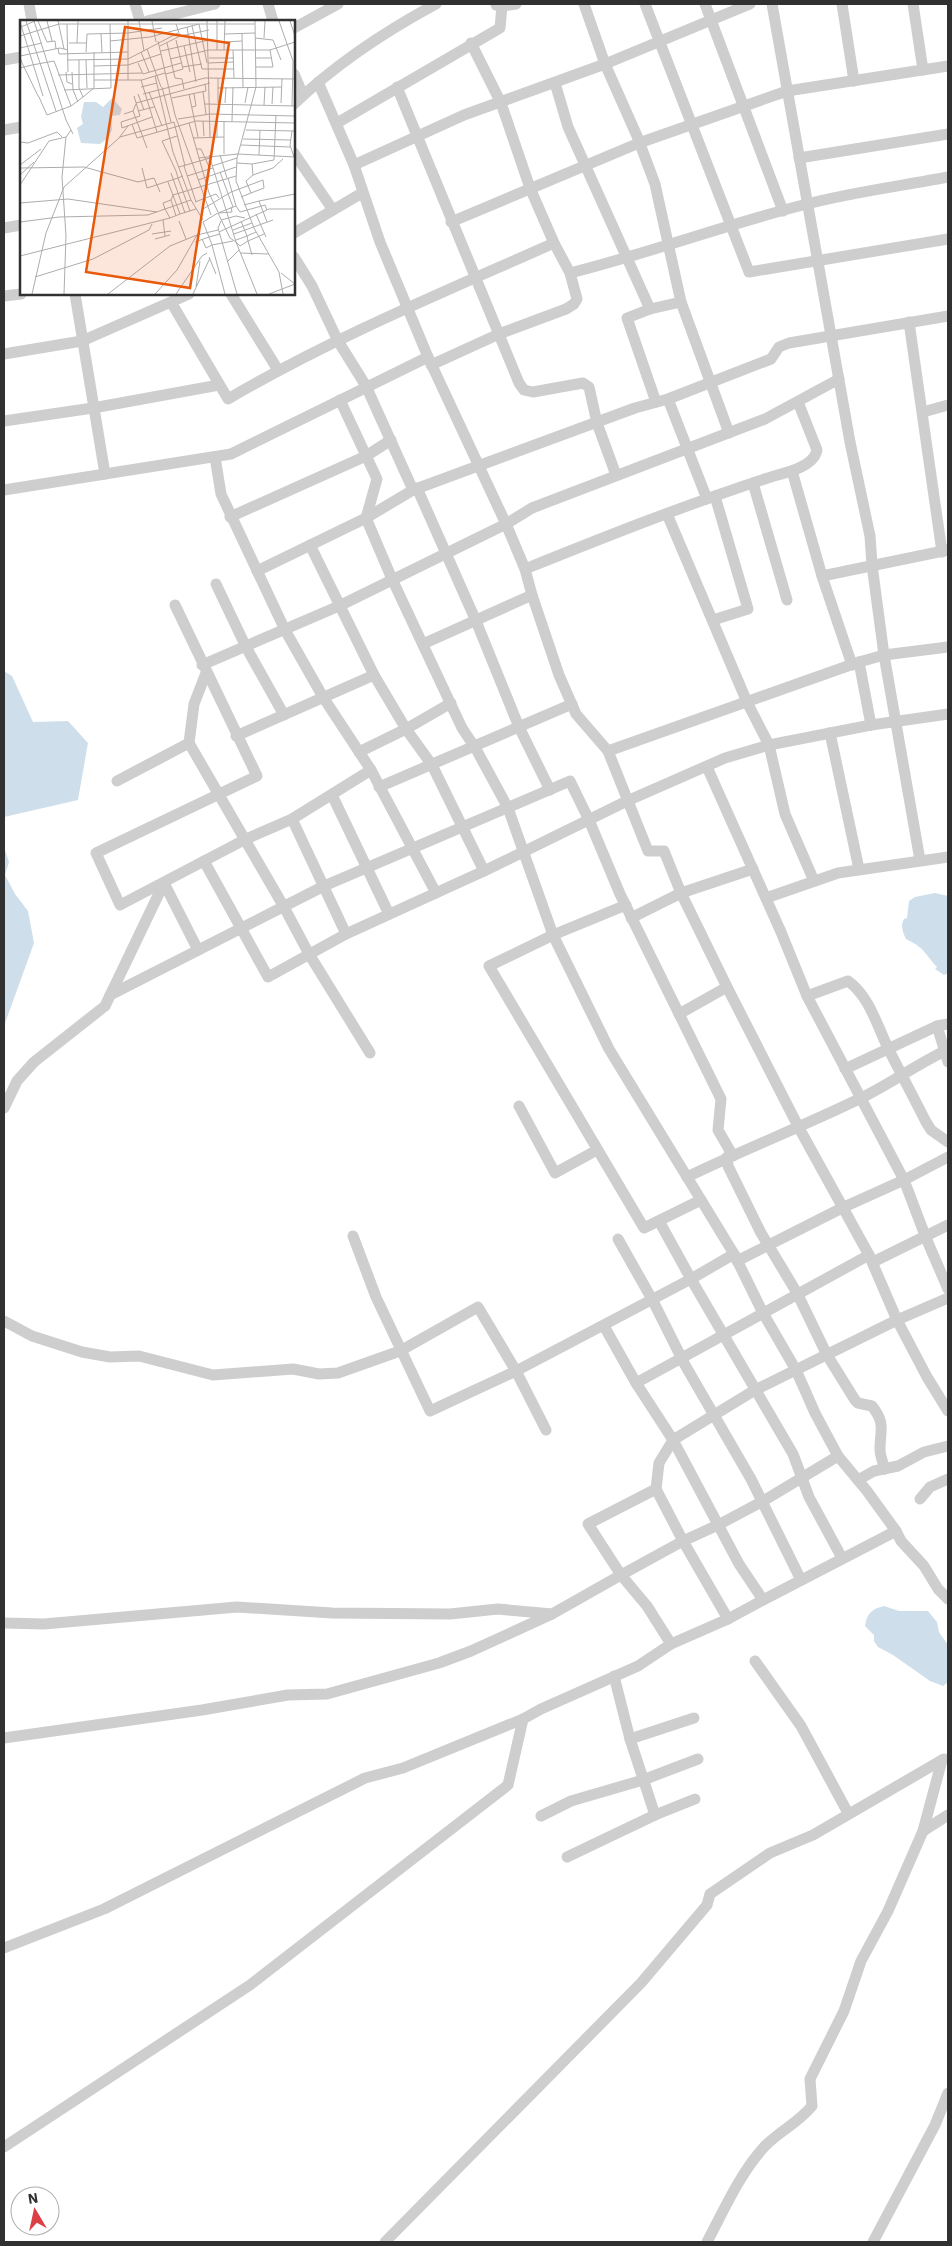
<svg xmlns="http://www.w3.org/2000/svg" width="952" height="2246" font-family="'IBM Plex Sans',sans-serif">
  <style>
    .water { fill: #cedfeb }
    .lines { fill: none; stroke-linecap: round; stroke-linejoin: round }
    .minor { stroke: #cecece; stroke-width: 11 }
    .inset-road { fill: none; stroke: #adadad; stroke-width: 1 }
    .view { fill: #e8590c; fill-opacity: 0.15; stroke: #e8590c; stroke-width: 2.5 }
    .inset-edge { fill: none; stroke: #313131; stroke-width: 2.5 }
  </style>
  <rect width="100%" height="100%" fill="#fff"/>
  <g class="water">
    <polygon points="4,671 12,676 33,722 68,721 88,743 78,800 4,817"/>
    <polygon points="4,847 9,862 5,875 15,894 28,911 34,943 4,1026"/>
    <path d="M935,893L948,896V973L944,975L935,969L937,967C924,953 925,948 906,939C903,932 900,926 904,919L907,918L909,901L915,897Z"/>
    <path d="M884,1606L899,1611H928L937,1622L939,1632L948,1645V1682L943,1686L930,1681L893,1655L878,1647L874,1641V1635L865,1626C867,1613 872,1609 884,1606Z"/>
  </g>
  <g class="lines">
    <g class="minor">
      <polyline points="29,4 32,21"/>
      <polyline points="135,4 140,21"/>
      <polyline points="268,4 273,21"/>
      <polyline points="584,4 605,64 637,136 655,184 681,302 729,433"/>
      <polyline points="645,4 749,272 948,239"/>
      <polyline points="705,4 783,211"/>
      <polyline points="772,4 850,442 870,536 872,565 884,655 920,860"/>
      <polyline points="842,4 854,81"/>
      <polyline points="913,4 923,70"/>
      <polyline points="496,5 502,6 516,4"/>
      <polyline points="147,21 215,4"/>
      <polyline points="294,28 338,4"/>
      <polyline points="4,60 21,57"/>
      <polyline points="294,74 303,95"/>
      <polyline points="318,82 354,165 380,242 428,357 506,524 525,569 532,595 559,675 576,714 608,751 648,851 664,851 681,893 727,987 799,1128 869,1255 897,1320 927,1377 948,1411"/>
      <polyline points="555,83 568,127 650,309"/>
      <polyline points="397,87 519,383 524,390 533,392 583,383 589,387 597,423 616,475"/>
      <path d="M294,104C337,63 384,32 436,4"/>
      <polyline points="337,123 500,28 502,6"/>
      <polyline points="4,130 21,127"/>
      <polyline points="294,153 333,210"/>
      <polyline points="799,158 948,134"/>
      <polyline points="354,165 464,115 605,64 750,4"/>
      <polyline points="451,222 639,143 787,91 948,66"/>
      <polyline points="4,228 21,225"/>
      <polyline points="294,233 362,193"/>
      <polyline points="294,257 312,286 338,341 366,386 413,490"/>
      <path d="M570,273C650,253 727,224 807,204C853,192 901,186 948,177"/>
      <polyline points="75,294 105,474"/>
      <polyline points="231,294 278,370"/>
      <polyline points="4,296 21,294"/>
      <path d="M171,302L228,399C332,338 444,292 554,243"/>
      <polyline points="909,322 942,552"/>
      <polyline points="4,354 82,341 189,294"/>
      <polyline points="431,365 499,334 566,309 574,304 577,299 570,273 554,243 530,188 501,103 471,43"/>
      <polyline points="668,399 707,499"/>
      <polyline points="340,400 377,479 366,518 392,579 462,728 476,749 508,808 553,935 609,1049 734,1254 763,1313 796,1370 815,1413 838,1456 867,1491 896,1531 901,1541 924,1566 938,1589 948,1599"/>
      <polyline points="656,402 627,318 650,309 681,302"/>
      <polyline points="923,412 948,405"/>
      <polyline points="4,421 93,408 219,385"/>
      <polyline points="215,457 221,494 285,630 323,697 371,770 436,893"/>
      <polyline points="792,471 822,576 852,665"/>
      <polyline points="753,483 787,600"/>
      <polyline points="417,488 476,621 519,727 550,790"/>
      <polyline points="4,490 231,454 428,357"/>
      <polyline points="667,514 747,702 769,745 785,814 814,881"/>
      <polyline points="230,517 366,456 391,440"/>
      <polyline points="310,545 374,675 406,729 432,765 484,871"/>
      <path d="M525,569C607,536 690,503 774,476C789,472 814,466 817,450L798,402"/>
      <polyline points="257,571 366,518 413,490 635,408 668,399 771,359 779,347 789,343 948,316"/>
      <polyline points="822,576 948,550"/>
      <polyline points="216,584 246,647 284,715"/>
      <polyline points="175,605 257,776 96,853 120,905 246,839 292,819 371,770"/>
      <polyline points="713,620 748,609 715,496"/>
      <polyline points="423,644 532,595"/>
      <polyline points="859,662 871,725"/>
      <polyline points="202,665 339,606 506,524 532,508 765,419 839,379"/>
      <polyline points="830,733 859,869"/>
      <polyline points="236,736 374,675"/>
      <polyline points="189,743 284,907 309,954 370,1053"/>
      <polyline points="608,751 859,662 884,655 948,647"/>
      <polyline points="359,752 406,729 451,703"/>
      <polyline points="707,767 781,932 807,996 904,1180 926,1238 948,1289"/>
      <polyline points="117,781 189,743 194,704 206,673"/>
      <polyline points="379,787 572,704"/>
      <polyline points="332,795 389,914"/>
      <polyline points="292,819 346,934"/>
      <polyline points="204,861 268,977 346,934 484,871 627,801 725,758 769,745 871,725 948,714"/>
      <polyline points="164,883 198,950"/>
      <polyline points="766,898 838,873 948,857"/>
      <polyline points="626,905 553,935 489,966 644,1228 701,1200"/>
      <polyline points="631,918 681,893 753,869"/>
      <polyline points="110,995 324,886 570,781 589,820 620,894 721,1099 718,1130 733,1156"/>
      <path d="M807,996L848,981C870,997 877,1026 889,1050C901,1074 914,1098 926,1122L931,1130L948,1142"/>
      <polyline points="679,1014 727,987"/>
      <polyline points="937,1026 948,1062"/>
      <polyline points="845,1069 937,1026 948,1024"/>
      <polyline points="519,1106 555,1173 597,1150"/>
      <polyline points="4,1108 17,1081 34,1062 105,1006 164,883"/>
      <path d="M727,1157L728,1166L761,1233L797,1293L827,1355L855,1400L858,1403L872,1406C886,1424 880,1430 880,1449C880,1456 883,1463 885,1469"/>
      <path d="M687,1177C743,1150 801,1127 857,1100C887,1086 914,1066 943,1052"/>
      <polyline points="353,1236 376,1297 430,1411 516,1371 691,1279 659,1221"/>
      <polyline points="618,1239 653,1301 685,1365 751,1479 801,1580"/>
      <polyline points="734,1254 691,1279 793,1454 809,1497 842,1558"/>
      <polyline points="737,1261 844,1207 904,1180 948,1157"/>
      <polyline points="873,1262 948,1225"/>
      <polyline points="4,1321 32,1336 82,1352 110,1357 139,1356 213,1375 293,1369 319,1374 338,1373 400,1351 478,1307 516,1371 546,1430"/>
      <polyline points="604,1326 636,1383 673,1440 739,1564 763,1600 896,1531"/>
      <polyline points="636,1383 869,1255"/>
      <polyline points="858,1480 874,1471 898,1466 924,1452 948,1446"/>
      <polyline points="656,1489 683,1541 728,1619"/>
      <polyline points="920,1499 930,1487 948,1479"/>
      <polyline points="763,1600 728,1619 671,1644 647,1606 621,1575 683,1541 718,1525 763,1501 838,1456"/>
      <polyline points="4,1623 44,1624 237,1607 332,1613 450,1614 498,1609 552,1614"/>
      <polyline points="755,1661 801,1726 848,1813"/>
      <polyline points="614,1676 630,1739 655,1815"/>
      <polyline points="4,1738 202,1710 288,1695 327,1694 439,1663 471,1651 552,1614 621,1575 588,1524 656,1489 659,1463 673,1440 755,1390 897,1320 948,1298"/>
      <polyline points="630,1739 694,1718"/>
      <polyline points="541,1816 571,1801 643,1780 698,1759"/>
      <polyline points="923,1831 948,1815"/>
      <polyline points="567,1857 655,1815 695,1799"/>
      <polyline points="4,1948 104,1909 365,1778 403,1768 523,1719 541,1709 638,1666 671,1644"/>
      <polyline points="4,2147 250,1985 508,1785 523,1719"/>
      <polyline points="385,2242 641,1983 707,1905 710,1894 770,1853 813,1835 942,1760"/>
      <path d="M707,2242C724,2210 740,2173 765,2146C781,2130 798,2123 812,2106L810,2079L844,2011L861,1961L888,1911L923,1831L942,1760L944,1759"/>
      <polyline points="873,2242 935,2125 948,2093"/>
    </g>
  </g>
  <g transform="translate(20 20)">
    <rect width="275" height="275" fill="#fff"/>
    <path d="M92,78L102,89L100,95L91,96L92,110L88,118L80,124L61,123L57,108L63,104L61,97L64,82H76L83,87Z" fill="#cedfeb"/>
    <path class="inset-road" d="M6,1L36,91M14,1L46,100L53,114M18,1L27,22L35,21L36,29M27,1L32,21M38,1L44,29M108,1V60M119,1L124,31M132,1L136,22M187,1L190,117M235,1L236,67L217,138L216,161L234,208L259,252L263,274M259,1L273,41L272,86M270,1L275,16M0,2L23,76M47,4L48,52M156,4L160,16L189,10M172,6L182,49H214M1,7L15,1M167,7L176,62M81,14L82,32M205,14L235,13M222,14L223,67M0,16L39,4H235M235,18L253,20L261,40M244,18L245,1M90,21L130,17L179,4L187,43M138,21L155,95L191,195M204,22L222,21M49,23H66M57,23L58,1M147,23L155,58L162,59L164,69M140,26L160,16M164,26L170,52M0,28L22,23M38,28L39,34L108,32M127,29L141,67M197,30V1M204,30L205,1M213,30L214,58M141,31L189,20M66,32L67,14L108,13L142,8M121,32L129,52M0,36L40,28L48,30M0,37L2,43L7,53L17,74L19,77L27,95L51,86L34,41L12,45L0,48M189,38H214M236,38H252M150,39L189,30H250M47,40L108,39L158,13M66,40L67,68M118,43L123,54L161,43M188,43L214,42M74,46L108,45L141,34M162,47L182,44M236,47H253L250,30L275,22M46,52L47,62L52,64M52,52L53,70L58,82M146,54L163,49L156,20M38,55L122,53M135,56L153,132L171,180L183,200M74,60H122L145,53M121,60L137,112M121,67L137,63M142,67L151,102M198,68L262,67M44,70L91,68L90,4M129,72L142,106M183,72L186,94M118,74L124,90M123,74L185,58L275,59M169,74L178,117M114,76L120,96L101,102L102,108L132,97M63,77L74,68V32M152,78L186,71L185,64M116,83L190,63M198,83V58M205,83L206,67M225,83L228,67M261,83L262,59M185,84L275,86M252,84L253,67M244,85L245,67M51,86L63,77L59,68V40M172,87L176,86L174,74M113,91L127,128M118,91L134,87M104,94L113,91L116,84M158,99L190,94L275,96M183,101L184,116M204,101V134M212,101L213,67M169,103L189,173L198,192M112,104L117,118L176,101L275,103M226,110L275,111M272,111L270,125L274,137M100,117L154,102L165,146M197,117V101M173,118L204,117M223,119L271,120M0,122L8,123L37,112L42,117M221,125L270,127M176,129H181L190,149M189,135L216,222L220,226L228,221L232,235M200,135L207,158M239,135L240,110M179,138L218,134L275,137M217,143L232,144L233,155L226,161L231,173L221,177M232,144L254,140L256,95M0,145L21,129M164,146L176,182M192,146L217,138M159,147L190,138M0,148L64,147L118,162L134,158L140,172M122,148L127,168L158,158L156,151M156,151L142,121L157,116M200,152L213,187M151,153L165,193M0,155L14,142M233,155L253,148L263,139M163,156L158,158L170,191M167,156L193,148M208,158L216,186L198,193L210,218L216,222L237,274M178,160L216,147M148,162L160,194L176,189M0,165L29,121L46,117M151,180L156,196M239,181L275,174M175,182L196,174L199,178M0,183L48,179L137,192M224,185L239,181L247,202M216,186L220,192L245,185L247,190M183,189L211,172L243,160L244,168L231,173M198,193L183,202L189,217L200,214M199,193L212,192L211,187M160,194L150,198L145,189L171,180M236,194L246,217M143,200L145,216M201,200L216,196L225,198M159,201L166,219M201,201L198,208L217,274M221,201L227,216L236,212M0,202L39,197L128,195L145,189L143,183L151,180L153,175L216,156M213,210L232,203M199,212L249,189H275M132,214L151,211M214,214L253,200M135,219L150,215M216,220L227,216L228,221L244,214M175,222L189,217L192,225L186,228L182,219M220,233L249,234M0,236L150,198M189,237L196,254M207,242L219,230M261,253L275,264M15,257L73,239L129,210L132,204M176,267L180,241M12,274L26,213L44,167L99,118L108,106M44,274L46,216L42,157L46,117L51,110M88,274L150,226L177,215M135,274L157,250L177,215L198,210M156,274L182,236L187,233M173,274L190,238M205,274L192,225L213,221M249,274L275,264"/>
    <path class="view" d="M105,7L209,23L170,268L66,252Z"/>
    <rect width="275" height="275" class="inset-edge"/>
  </g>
  <rect width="952" height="2246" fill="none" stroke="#313131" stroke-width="10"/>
  <g transform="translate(35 2211) rotate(351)"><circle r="24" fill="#ffffff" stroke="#adadad"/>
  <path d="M0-4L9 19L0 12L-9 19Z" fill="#dc4046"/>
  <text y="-8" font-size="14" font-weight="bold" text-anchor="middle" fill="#313131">N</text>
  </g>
</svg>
